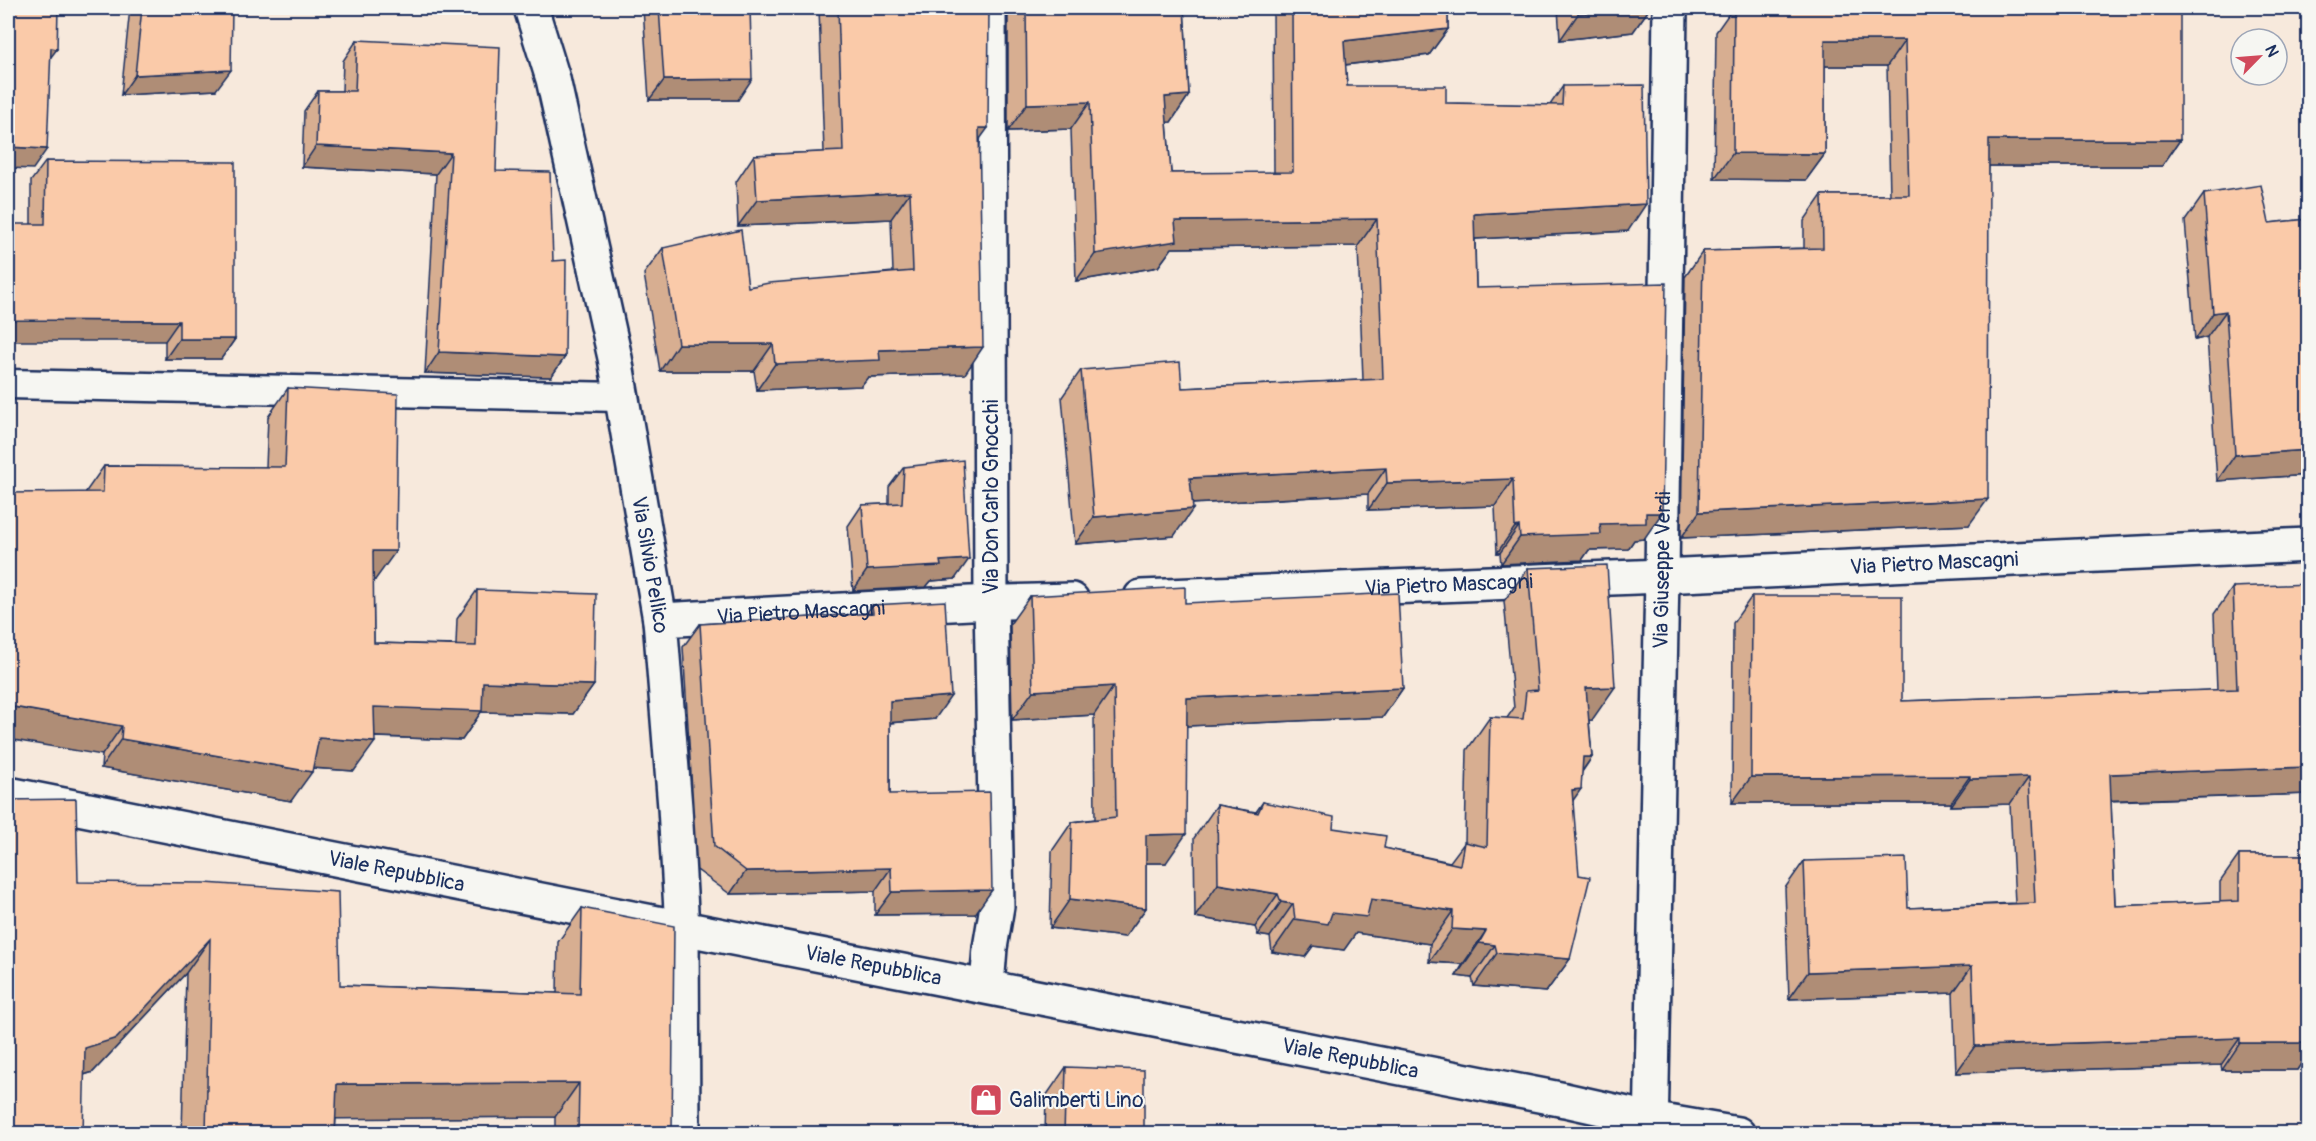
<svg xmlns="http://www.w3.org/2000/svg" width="2316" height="1141" font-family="Pangolin,sans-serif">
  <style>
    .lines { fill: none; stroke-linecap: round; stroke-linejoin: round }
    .lane-casing { stroke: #1b2f5e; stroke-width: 33 }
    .street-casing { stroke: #1b2f5e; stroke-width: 38 }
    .secondary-casing { stroke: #1b2f5e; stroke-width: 38 }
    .lane { stroke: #f6f6f2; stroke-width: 28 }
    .street { stroke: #f6f6f2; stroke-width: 33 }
    .secondary { stroke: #f6f6f2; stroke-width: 33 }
    .wall { fill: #d7ae91; stroke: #1b2f5e; stroke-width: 1.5 }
    .shaded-wall { fill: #af8d76; stroke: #1b2f5e; stroke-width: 1.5 }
    .building { fill: #facaa9; stroke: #1b2f5e; stroke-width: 1.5 }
    .labels { text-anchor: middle; stroke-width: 4.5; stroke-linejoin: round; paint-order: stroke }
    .street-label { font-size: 21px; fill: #1b2f5e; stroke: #f6f6f2 }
    .poi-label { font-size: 21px; fill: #1b2f5e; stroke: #f6f6f2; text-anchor: start }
  </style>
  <rect width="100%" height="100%" fill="#f7e9dc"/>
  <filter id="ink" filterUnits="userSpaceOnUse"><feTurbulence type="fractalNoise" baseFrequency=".0167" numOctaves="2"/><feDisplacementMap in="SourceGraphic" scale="12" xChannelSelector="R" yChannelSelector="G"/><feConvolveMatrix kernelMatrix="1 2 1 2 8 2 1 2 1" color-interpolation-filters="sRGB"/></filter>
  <g filter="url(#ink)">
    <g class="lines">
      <g class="lane-casing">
        <polyline id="lane" points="8,384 620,397"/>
      </g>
      <g class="street-casing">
        <g id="street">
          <path id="s1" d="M531,8L553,79L615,358L660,620L675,807L682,928L683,1134"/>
          <path id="s2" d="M1141,597L1662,576L2308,545"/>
          <path id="s3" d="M660,620L970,603L1072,600"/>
          <polyline points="987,986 990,948 997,906 991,602 989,8"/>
          <path id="s4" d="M1651,1134L1662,576L1670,8"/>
        </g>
      </g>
      <g class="secondary-casing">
        <g id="secondary">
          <path id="s5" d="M8,794L682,928L1565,1100L1650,1119L1738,1134"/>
        </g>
      </g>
      <use href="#lane" class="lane"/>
      <use href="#street" class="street"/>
      <use href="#secondary" class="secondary"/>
    </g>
    <g class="wall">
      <polygon points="130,8 232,8 216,90 121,95"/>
      <polygon points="643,8 750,8 738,100 649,100"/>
      <polygon points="819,8 989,8 965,374 868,377 861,386 757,390 754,371 660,371 644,274 663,248 748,287 893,272 891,219 738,226 736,182 754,155 824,152"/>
      <polygon points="1008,8 1184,8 1189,95 1171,122 1167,122 1171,173 1274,173 1273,8 1448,8 1448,29 1429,55 1345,65 1347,86 1446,103 1550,105 1563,86 1628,231 1475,239 1476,288 1644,539 1634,540 1628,549 1589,550 1582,560 1501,564 1500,553 1497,553 1495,506 1368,510 1368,494 1192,504 1174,536 1075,544 1062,397 1081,370 1182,388 1363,380 1358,246 1172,248 1158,267 1076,281 1071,129 1008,131"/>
      <polygon points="1558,8 1650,8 1633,32 1560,40"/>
      <polygon points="1733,8 1985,8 1985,9 2180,140 2162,166 1989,166 1969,525 1681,538 1685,277 1703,251 1804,248 1804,221 1822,195 1890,195 1887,66 1825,66 1825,154 1806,180 1714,179 1716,32"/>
      <polygon points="357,40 496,171 553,261 565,357 551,377 425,373 436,174 302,167 304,111 318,91 342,91 343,61"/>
      <polygon points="46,161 235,339 221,359 165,359 165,341 31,224 31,181"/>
      <polygon points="2204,194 2269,223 2308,219 2308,475 2217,481 2207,337 2195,340 2185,221"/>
      <polygon points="288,388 375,580 373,580 374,643 456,645 457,619 477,590 594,685 573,714 481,712 462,740 375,737 354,771 312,768 291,801 101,768 102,755 85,493 104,466 266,467 268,417"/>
      <polygon points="904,467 955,579 931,581 926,587 853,591 848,526 862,505 889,504 889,487"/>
      <polygon points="1528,568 1592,720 1589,720 1592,757 1582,772 1573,800 1570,959 1546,992 1474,986 1472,978 1456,976 1463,964 1429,962 1430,944 1356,933 1344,950 1313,946 1305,957 1272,952 1270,937 1258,935 1255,927 1195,917 1194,838 1217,805 1256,812 1263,802 1384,848 1450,862 1465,842 1467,750 1490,717 1507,718 1514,708 1504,601"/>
      <polygon points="2233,587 2308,794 2111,801 2115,906 2220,902 2220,882 2239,855 2308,855 2308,1053 2297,1070 2222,1070 2221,1065 1956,1073 1953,993 1789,999 1785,888 1804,861 1908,908 2015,903 2010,804 1951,806 1951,803 1732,803 1733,623 1752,596 1902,701 2217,690 2214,614"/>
      <polygon points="1030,596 1185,603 1403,688 1383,717 1186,726 1166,863 1146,863 1146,908 1125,937 1050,928 1052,851 1072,822 1095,819 1094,715 1012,720 1010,624"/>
      <polygon points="872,605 935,719 890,723 890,794 975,914 875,915 875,891 730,894 697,870 683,647 700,624 866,614"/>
      <polygon points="78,882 340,985 557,993 558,942 582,908 672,1134 555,1134 555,1117 336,1118 335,1134 182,1134 186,973 93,1072 84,1075"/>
      <polygon points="1066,1067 1144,1134 1045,1134 1046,1096"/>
    </g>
    <g class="shaded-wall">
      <polygon points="1632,8 1650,8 1633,32 1560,40 1578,14"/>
      <polygon points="1448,29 1429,55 1326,67 1344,41"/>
      <polygon points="1825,40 1905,40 1887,66 1807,66"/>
      <polygon points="51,48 57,49 42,69"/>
      <polygon points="231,70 216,90 121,95 135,75"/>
      <polygon points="752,79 738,100 649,100 664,80"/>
      <polygon points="1189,95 1171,122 1147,124 1165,97"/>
      <polygon points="1090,102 1071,129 1008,131 1027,104"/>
      <polygon points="979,128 988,128 969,154"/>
      <polygon points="1989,140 2180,140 2162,166 1970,166"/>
      <polygon points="316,146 451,153 436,174 302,167"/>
      <polygon points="8,147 47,149 33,169 8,168"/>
      <polygon points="1733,153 1825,154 1806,180 1714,179"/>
      <polygon points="910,192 891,219 738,226 757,200"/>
      <polygon points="1646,204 1628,231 1455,240 1474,214"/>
      <polygon points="1377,219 1358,246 1172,248 1158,267 1076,281 1095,254 1175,221"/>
      <polygon points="2226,311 2207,337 2195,340 2213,313"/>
      <polygon points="8,320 179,321 165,341 8,341"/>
      <polygon points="179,339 235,339 221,359 165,359"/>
      <polygon points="678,344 773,344 754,371 660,371"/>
      <polygon points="983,347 965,374 868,377 861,386 757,390 775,364 879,350"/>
      <polygon points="439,352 565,357 551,377 425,373"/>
      <polygon points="2308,450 2308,475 2217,481 2235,455"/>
      <polygon points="1386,468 1368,494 1171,505 1190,478"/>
      <polygon points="1513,479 1495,506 1368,510 1387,483"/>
      <polygon points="1988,499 1969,525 1681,538 1699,512"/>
      <polygon points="1193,509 1174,536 1075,544 1094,517"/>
      <polygon points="1646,513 1662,513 1644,539 1634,540 1628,549 1589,550 1582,560 1501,564 1520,537 1600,524"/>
      <polygon points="1519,526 1500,553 1497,553 1515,527"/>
      <polygon points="373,551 396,551 375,580 352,580"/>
      <polygon points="969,559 955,579 931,581 926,587 853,591 867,570 940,561"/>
      <polygon points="483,682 594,685 573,714 481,712 462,740 354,736 374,707"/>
      <polygon points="1114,686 1094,715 1012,720 1033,691"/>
      <polygon points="1615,687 1592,720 1563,721 1586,688"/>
      <polygon points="1403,688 1383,717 1166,727 1187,698"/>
      <polygon points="951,696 935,719 873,724 890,701"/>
      <polygon points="8,706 122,726 102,755 8,739"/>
      <polygon points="319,738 375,742 354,771 298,767"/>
      <polygon points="121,739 312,772 291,801 101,768"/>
      <polygon points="1583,757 1592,757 1569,790"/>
      <polygon points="2308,767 2308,794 2091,801 2110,774"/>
      <polygon points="1970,776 1951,803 1732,803 1751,777"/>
      <polygon points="2029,777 2010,804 1951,806 1970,779"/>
      <polygon points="1581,789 1558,822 1572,790"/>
      <polygon points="1186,834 1166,863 1126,863 1146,835"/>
      <polygon points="891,868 875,891 730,894 746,871"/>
      <polygon points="1218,884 1278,894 1255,927 1195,917"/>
      <polygon points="992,890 975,914 875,915 892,892"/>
      <polygon points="1070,899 1146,908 1125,937 1050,928"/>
      <polygon points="1371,899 1453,911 1430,944 1356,933 1344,950 1313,946 1305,957 1272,952 1295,919 1332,913"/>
      <polygon points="1281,902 1293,904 1270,937 1258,935"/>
      <polygon points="1452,929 1486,931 1463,964 1429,962"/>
      <polygon points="210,939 186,973 93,1072 61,1082 85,1048"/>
      <polygon points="1479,943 1495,945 1472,978 1456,976"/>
      <polygon points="1497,953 1570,959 1546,992 1474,986"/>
      <polygon points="1972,966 1953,993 1789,999 1808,972"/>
      <polygon points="2240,1038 2221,1065 1956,1073 1975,1046"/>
      <polygon points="2240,1043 2308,1043 2308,1053 2297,1070 2222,1070"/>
      <polygon points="579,1083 555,1117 313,1119 337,1084"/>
    </g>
    <g class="building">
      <polygon points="8,8 58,8 57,49 51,48 47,149 8,147"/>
      <polygon points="142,8 232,8 231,70 135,75"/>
      <polygon points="659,8 750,8 752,79 664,80"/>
      <polygon points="838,8 989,8 988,128 979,128 983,347 879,350 880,360 775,364 773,344 678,344 663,248 741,230 748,287 769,283 913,271 910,192 757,200 754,155 843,151"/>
      <polygon points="1026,8 1184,8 1189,95 1165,97 1171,173 1293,172 1292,8 1448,8 1448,29 1344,41 1347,86 1446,86 1446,103 1562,105 1563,86 1644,85 1646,204 1474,214 1476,288 1666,283 1662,513 1646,513 1646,523 1600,524 1601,534 1520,537 1519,526 1515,527 1513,479 1387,483 1386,468 1190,478 1193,509 1094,517 1081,370 1180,362 1182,388 1383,379 1377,219 1175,221 1177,241 1095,254 1090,102 1027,104"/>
      <polygon points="1578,8 1632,8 1578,14"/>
      <polygon points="1734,8 1985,8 1985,9 2180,9 2180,140 1989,140 1988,499 1699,512 1703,251 1823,248 1822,195 1909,195 1905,40 1825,40 1825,154 1733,153"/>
      <polygon points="357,40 500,47 496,171 550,172 553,261 566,260 565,357 439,352 451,153 316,146 318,91 355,91"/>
      <polygon points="46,161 235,162 235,339 179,339 179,321 8,320 8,224 45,224"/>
      <polygon points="2261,185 2269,223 2308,219 2308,450 2235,455 2226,311 2213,313 2204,194"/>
      <polygon points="288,388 398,394 396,551 373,551 374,643 476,646 477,590 596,594 594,685 483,682 482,711 374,707 375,742 319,738 312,772 121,739 122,726 8,706 8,493 103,492 104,466 285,467"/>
      <polygon points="963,460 969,559 940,561 941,566 867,570 862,505 902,503 904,467"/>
      <polygon points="1607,565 1615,687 1586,688 1592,757 1583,757 1581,789 1572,790 1579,875 1590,877 1570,959 1497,953 1495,945 1479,943 1486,931 1452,929 1453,911 1371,899 1367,917 1332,913 1328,924 1295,919 1293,904 1281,902 1278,894 1218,884 1217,805 1258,813 1263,802 1334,817 1333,828 1386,836 1384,848 1460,865 1464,842 1487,847 1490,717 1523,719 1526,691 1538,690 1528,568"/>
      <polygon points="2308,584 2308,767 2110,774 2115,906 2239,901 2239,855 2308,855 2308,1043 2240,1043 2240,1038 1975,1046 1972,966 1808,972 1804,861 1906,858 1908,908 2035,903 2029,777 1970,779 1970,776 1751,777 1752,596 1902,596 1902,701 2237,689 2233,587"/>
      <polygon points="1185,587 1185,603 1398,593 1403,688 1187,698 1186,834 1146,835 1146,908 1070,899 1072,822 1116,817 1114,686 1033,691 1030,596"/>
      <polygon points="945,601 951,696 890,701 890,794 990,792 992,890 892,892 891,868 746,871 714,846 700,624 873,613 872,605"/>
      <polygon points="76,799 78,882 205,883 338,892 340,985 580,994 582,908 674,926 672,1134 578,1134 579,1083 337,1084 335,1134 206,1134 210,939 117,1038 85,1048 83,1134 8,1134 8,800"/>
      <polygon points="1066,1067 1144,1070 1144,1134 1064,1134"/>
      <polygon points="1364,1132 1364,1134 1219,1134 1219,1133"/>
    </g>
  </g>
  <defs>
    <g id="shop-square" transform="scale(1.725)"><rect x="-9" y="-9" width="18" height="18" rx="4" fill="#d1495b" stroke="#f6f6f2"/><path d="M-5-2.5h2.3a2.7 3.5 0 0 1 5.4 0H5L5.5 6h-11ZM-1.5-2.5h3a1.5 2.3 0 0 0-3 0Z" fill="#fff"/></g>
  </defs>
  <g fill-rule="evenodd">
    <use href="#shop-square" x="986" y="1100"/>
  </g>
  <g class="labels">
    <g class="street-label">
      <text transform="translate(991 497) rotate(-90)" y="7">Via Don Carlo Gnocchi</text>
      <text dy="7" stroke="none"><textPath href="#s2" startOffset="794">Via Pietro Mascagni</textPath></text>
      <text dy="7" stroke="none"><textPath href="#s1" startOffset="570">Via Silvio Pellico</textPath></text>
      <text dy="7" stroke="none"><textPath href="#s4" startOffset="564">Via Giuseppe Verdi</textPath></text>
      <text dy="7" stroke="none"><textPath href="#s2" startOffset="308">Via Pietro Mascagni</textPath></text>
      <text dy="7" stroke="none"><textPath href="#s3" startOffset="141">Via Pietro Mascagni</textPath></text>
      <text dy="7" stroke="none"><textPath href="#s5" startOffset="396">Viale Repubblica</textPath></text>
      <text dy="7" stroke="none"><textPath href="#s5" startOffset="882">Viale Repubblica</textPath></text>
      <text dy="7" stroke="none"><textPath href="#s5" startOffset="1368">Viale Repubblica</textPath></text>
    </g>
    <g class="poi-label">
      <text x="1009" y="1107">Galimberti Lino</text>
    </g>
  </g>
  <rect width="2316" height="1141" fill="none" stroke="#f6f6f2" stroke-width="30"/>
  <rect x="15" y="15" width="2286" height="1111" fill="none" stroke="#1b2f5e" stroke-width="2" filter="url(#ink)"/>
  <g transform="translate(2259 57) rotate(65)"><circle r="28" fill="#f6f6f2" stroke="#9ea6b7" stroke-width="1.5"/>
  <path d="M0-4.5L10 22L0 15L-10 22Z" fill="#d1495b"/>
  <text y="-9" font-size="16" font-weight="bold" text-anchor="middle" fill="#1b2f5e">N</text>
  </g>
</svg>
